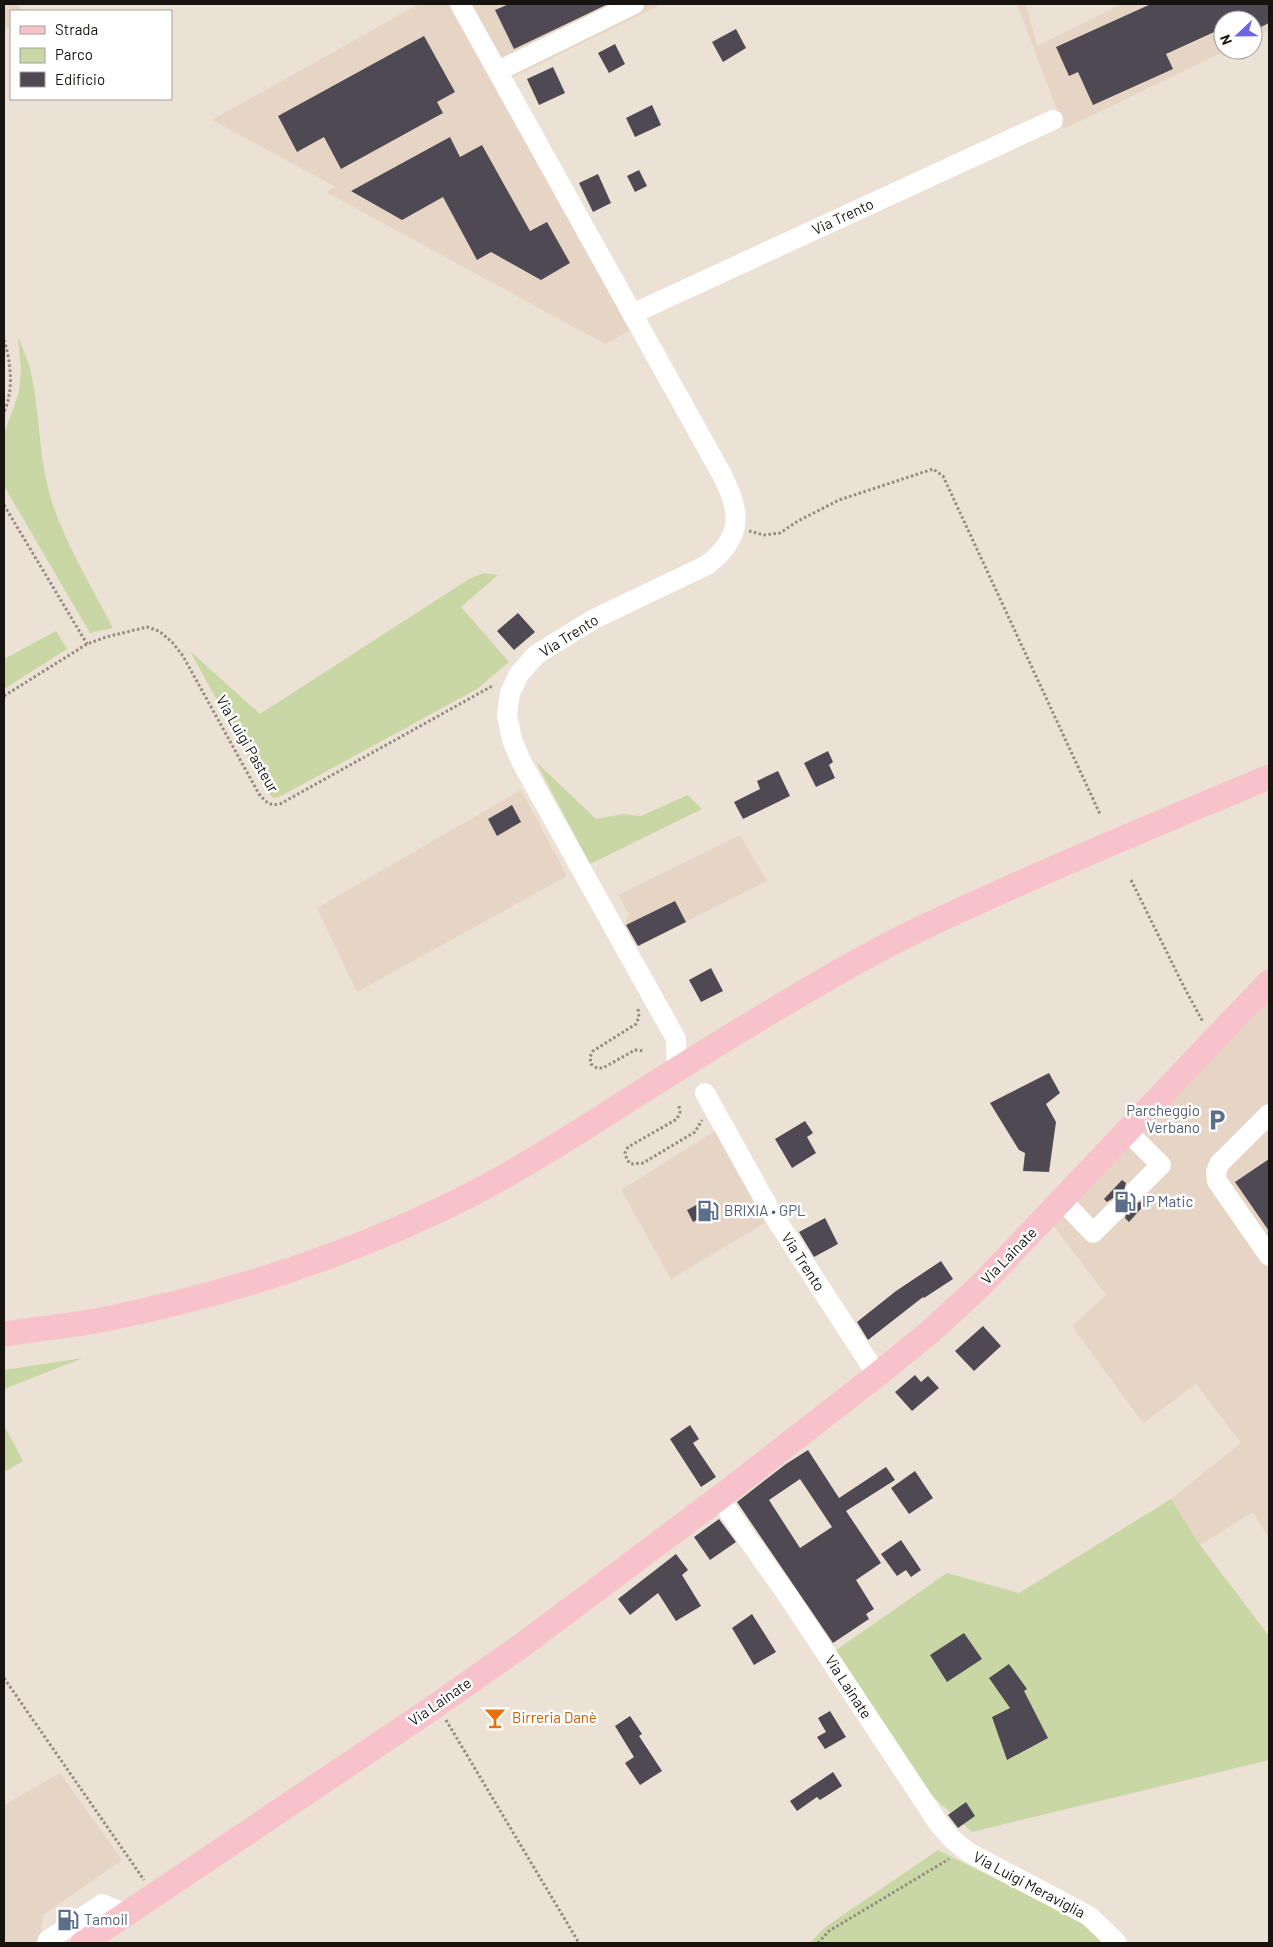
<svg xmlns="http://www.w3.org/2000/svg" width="1273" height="1947" font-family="Barlow,sans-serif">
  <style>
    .built { fill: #e6d5c4 }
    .green { fill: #c8d7a4 }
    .building { fill: #4f4954; fill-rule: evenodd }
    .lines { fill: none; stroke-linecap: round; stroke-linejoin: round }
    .path { stroke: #948b83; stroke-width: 3; stroke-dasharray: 2.5 2.5; stroke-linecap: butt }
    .minor { stroke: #fff; stroke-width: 20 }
    .major { stroke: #f7c2ca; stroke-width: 25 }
    .labels { text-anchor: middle; stroke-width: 5; stroke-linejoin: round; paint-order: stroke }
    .street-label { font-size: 15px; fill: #17130f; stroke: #fff }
    .service-label { font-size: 15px; fill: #4e5e75; stroke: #fff; text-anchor: start }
    .food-label { font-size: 15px; fill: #c56008; stroke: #fff; text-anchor: start }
  </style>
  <rect width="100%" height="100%" fill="#ece1d5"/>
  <g class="built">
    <polygon points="4,4 18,4 22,11 11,11 11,26 4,30"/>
    <polygon points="419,4 662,4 495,86 630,331 605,344 326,192 336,187 212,120"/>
    <polygon points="1017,4 1026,4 1037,46 1122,4 1269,4 1269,30 1253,38 1253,20 1223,20 1223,50 1227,50 1064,129"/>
    <polygon points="521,790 567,876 357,992 317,908"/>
    <polygon points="740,835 767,881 637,946 625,925 629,914 618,895"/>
    <polygon points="1269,997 1269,1538 1253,1512 1200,1545 1171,1499 1241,1443 1196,1384 1143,1423 1072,1326 1106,1295 1051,1222"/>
    <polygon points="715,1131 768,1221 671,1279 621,1190"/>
    <polygon points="60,1773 122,1860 43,1915 39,1943 4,1943 4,1805"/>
  </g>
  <g class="green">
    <path d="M18,337C22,346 26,356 29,365C39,402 38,441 46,479C55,527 90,583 113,628L90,633L4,486V434L19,392L21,371Z"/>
    <polygon points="484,573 498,575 461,607 509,662 477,689 281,796 273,798 266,790 190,651 260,714 469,579"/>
    <polygon points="56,631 67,649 4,689 4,659"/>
    <polygon points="536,762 596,819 624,814 641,816 688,795 702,809 590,864"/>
    <polygon points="83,1358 4,1389 4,1370"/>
    <polygon points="4,1425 23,1461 4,1472"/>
    <polygon points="1171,1499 1200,1545 1269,1636 1269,1760 972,1832 930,1794 832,1653 947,1573 1019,1593"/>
    <polygon points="938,1850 1083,1923 1102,1943 810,1943 824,1928"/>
  </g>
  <g class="building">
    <polygon points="509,4 608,4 514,49 495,10"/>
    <polygon points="1151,4 1269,4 1269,23 1253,31 1253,20 1223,20 1223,28 1166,54 1173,69 1093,105 1078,72 1069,76 1056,47"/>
    <polygon points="736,29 746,48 723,62 712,42"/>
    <polygon points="424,36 455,92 437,102 443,113 341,169 324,137 297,152 278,116"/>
    <polygon points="615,44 625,64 609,73 598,53"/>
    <polygon points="553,67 565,93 539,105 527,79"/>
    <polygon points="652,105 661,125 635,137 626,118"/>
    <polygon points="450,137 460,157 482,145 530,231 547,222 570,263 541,280 491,252 477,260 443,197 402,220 351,191"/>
    <polygon points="639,170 647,186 635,192 627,176"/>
    <polygon points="598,174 611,203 593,212 579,183"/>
    <polygon points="518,613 535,632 514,650 497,631"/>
    <polygon points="828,751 833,762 829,765 835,778 816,787 804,763"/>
    <polygon points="778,771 790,796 743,819 734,802 760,789 757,781"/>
    <polygon points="512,805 521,822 497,836 488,819"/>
    <polygon points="675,901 686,922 638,946 626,925"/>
    <polygon points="711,968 723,991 701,1002 689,980"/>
    <polygon points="1049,1073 1060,1093 1046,1104 1056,1122 1049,1172 1023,1171 1025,1153 1019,1150 990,1103"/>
    <polygon points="805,1121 813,1133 807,1137 816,1153 792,1168 775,1139"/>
    <polygon points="1269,1159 1269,1231 1235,1182"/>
    <polygon points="1122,1180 1126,1183 1123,1194 1127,1200 1138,1203 1144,1199 1147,1202 1129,1222 1125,1218 1128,1207 1124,1201 1113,1198 1107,1202 1104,1199"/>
    <polygon points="702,1202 708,1214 693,1222 687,1210"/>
    <polygon points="825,1218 838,1244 814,1257 799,1232"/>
    <polygon points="941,1261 953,1279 924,1298 923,1297 868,1340 857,1322 896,1291"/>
    <polygon points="983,1326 1001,1346 974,1371 955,1351"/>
    <polygon points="915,1375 921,1382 928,1376 939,1388 912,1411 895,1392"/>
    <polygon points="690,1425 699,1439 693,1443 716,1477 701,1487 670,1439"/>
    <path d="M808,1450L839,1498L886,1467L895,1480L846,1511L881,1563L856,1580L874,1609L866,1614L869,1619L833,1643L737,1502L786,1464ZM800,1479L832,1527L800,1548L769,1500Z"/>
    <polygon points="915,1471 933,1498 909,1514 891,1488"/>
    <polygon points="719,1519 736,1542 710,1560 694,1537"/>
    <polygon points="901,1540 921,1570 911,1577 906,1570 897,1576 881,1554"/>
    <polygon points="676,1554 688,1570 682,1575 701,1606 676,1621 658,1593 630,1615 618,1599"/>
    <polygon points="752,1614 776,1652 754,1665 732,1628"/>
    <polygon points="964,1633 982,1659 947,1682 930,1655"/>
    <polygon points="1009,1664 1027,1689 1024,1691 1048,1738 1007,1760 992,1717 1010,1708 989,1678"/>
    <polygon points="830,1711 846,1737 825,1749 817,1737 826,1732 818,1718"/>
    <polygon points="630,1716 642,1734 639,1736 662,1771 640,1785 625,1763 634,1757 615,1726"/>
    <polygon points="833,1772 842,1786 820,1800 817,1797 797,1811 790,1801"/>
    <polygon points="966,1802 975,1816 958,1828 948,1815"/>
  </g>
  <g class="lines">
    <g class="path">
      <path d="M4,340C11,362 14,390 4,412"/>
      <polyline points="4,505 87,644"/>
      <polyline points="749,531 764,535 780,533 798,521 839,500 933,469 943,476 1100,814"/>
      <path d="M4,696L87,644L106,637L147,627L159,631L172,642L183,656L259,794C266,802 269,806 280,804L494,685"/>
      <polyline points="1131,880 1184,987 1203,1022"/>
      <polyline points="638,1009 639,1017 636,1024 593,1051 590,1057 591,1064 597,1068 603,1068 635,1050 644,1051"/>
      <polyline points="679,1106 680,1112 677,1119 628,1147 625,1153 627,1160 631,1164 643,1163 695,1132 702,1120"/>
      <polyline points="4,1678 144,1880"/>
      <polyline points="446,1720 579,1943"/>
      <polyline points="818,1943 829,1931 949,1859"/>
    </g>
    <g class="minor">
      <path d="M460,4L721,473C742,512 743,537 707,565L594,619L537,654L519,674L510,693L507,715L512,740L522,763L676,1039L677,1069"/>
      <polyline points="498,71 634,4"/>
      <polyline points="632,314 1053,120"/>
      <polyline points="705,1093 770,1210 877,1375"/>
      <polyline points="1269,1114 1219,1164 1216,1172 1217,1181 1269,1256"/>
      <polyline points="1128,1132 1161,1165 1135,1191"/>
      <polyline points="1062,1200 1093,1233 1116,1210"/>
      <polyline points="719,1498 790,1599 939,1824 952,1839 968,1852 1089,1916 1117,1943"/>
      <polyline points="47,1943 48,1940 102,1904 126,1914"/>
    </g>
    <g class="major">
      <path d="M4,1334C36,1329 69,1326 101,1320C215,1297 327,1263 433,1213C501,1182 564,1141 627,1101C704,1052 781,1004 860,960C912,931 965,908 1018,884C1101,847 1185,812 1269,777"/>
      <polyline points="83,1943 437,1705 525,1643 719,1498 877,1375 930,1332 981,1285 1269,982"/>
    </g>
  </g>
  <defs>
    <g id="parking-bare" transform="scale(1.725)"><path d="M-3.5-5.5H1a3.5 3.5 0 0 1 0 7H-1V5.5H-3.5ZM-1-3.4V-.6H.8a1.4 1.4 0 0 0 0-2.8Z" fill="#5c6f8a" stroke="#fff" stroke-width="2.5" paint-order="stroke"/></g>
    <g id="fuel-bare" transform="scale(1.725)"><path d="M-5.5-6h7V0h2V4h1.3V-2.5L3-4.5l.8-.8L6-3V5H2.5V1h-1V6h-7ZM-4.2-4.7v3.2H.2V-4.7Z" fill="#5c6f8a" stroke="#fff" stroke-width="2.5" paint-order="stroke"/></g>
    <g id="bar-bare" transform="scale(1.725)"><path d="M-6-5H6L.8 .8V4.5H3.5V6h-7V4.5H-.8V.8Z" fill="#e8710a" stroke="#fff" stroke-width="2.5" paint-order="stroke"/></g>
  </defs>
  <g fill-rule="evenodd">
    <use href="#parking-bare" x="1217" y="1120"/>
    <use href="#fuel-bare" x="1125" y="1202"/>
    <use href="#fuel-bare" x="708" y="1211"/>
    <use href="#bar-bare" x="495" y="1718"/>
    <use href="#fuel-bare" x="68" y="1920"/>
  </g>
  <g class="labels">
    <g class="street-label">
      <text transform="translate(843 217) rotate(-25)" y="5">Via Trento</text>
      <text transform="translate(569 636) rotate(-32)" y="5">Via Trento</text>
      <text transform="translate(247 744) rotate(60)" y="5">Via Luigi Pasteur</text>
      <text transform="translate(1009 1256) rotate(-46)" y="5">Via Lainate</text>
      <text transform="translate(803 1262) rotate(57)" y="5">Via Trento</text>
      <text transform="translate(848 1687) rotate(57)" y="5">Via Lainate</text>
      <text transform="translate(440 1702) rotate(-35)" y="5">Via Lainate</text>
      <text transform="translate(1029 1885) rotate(28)" y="5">Via Luigi Meraviglia</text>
    </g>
    <g class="service-label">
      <text x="1200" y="1116" text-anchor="end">Parcheggio<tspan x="1200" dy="17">Verbano</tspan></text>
      <text x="1142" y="1207">IP Matic</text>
      <text x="724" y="1216">BRIXIA • GPL</text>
      <text x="84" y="1925">Tamoil</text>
    </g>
    <g class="food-label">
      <text x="512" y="1723">Birreria Danè</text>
    </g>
  </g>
  <rect width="1273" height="1947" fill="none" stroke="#17130f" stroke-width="10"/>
  <rect x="10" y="10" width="162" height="90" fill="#ffffff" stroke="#a2a19f"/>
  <rect x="20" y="26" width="25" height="8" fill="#f7c2ca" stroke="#a2a19f"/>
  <text x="55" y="35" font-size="15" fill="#17130f">Strada</text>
  <rect x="20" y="48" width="25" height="15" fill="#c8d7a4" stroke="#a2a19f"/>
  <text x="55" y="60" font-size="15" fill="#17130f">Parco</text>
  <rect x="20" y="72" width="25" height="15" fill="#4f4954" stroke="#a2a19f"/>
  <text x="55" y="85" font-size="15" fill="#17130f">Edificio</text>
  <g transform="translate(1238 35) rotate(248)"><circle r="24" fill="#ffffff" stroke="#a2a19f"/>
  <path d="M0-4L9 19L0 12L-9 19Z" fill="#6d66e0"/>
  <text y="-8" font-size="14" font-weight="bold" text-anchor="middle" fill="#17130f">N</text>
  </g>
</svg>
